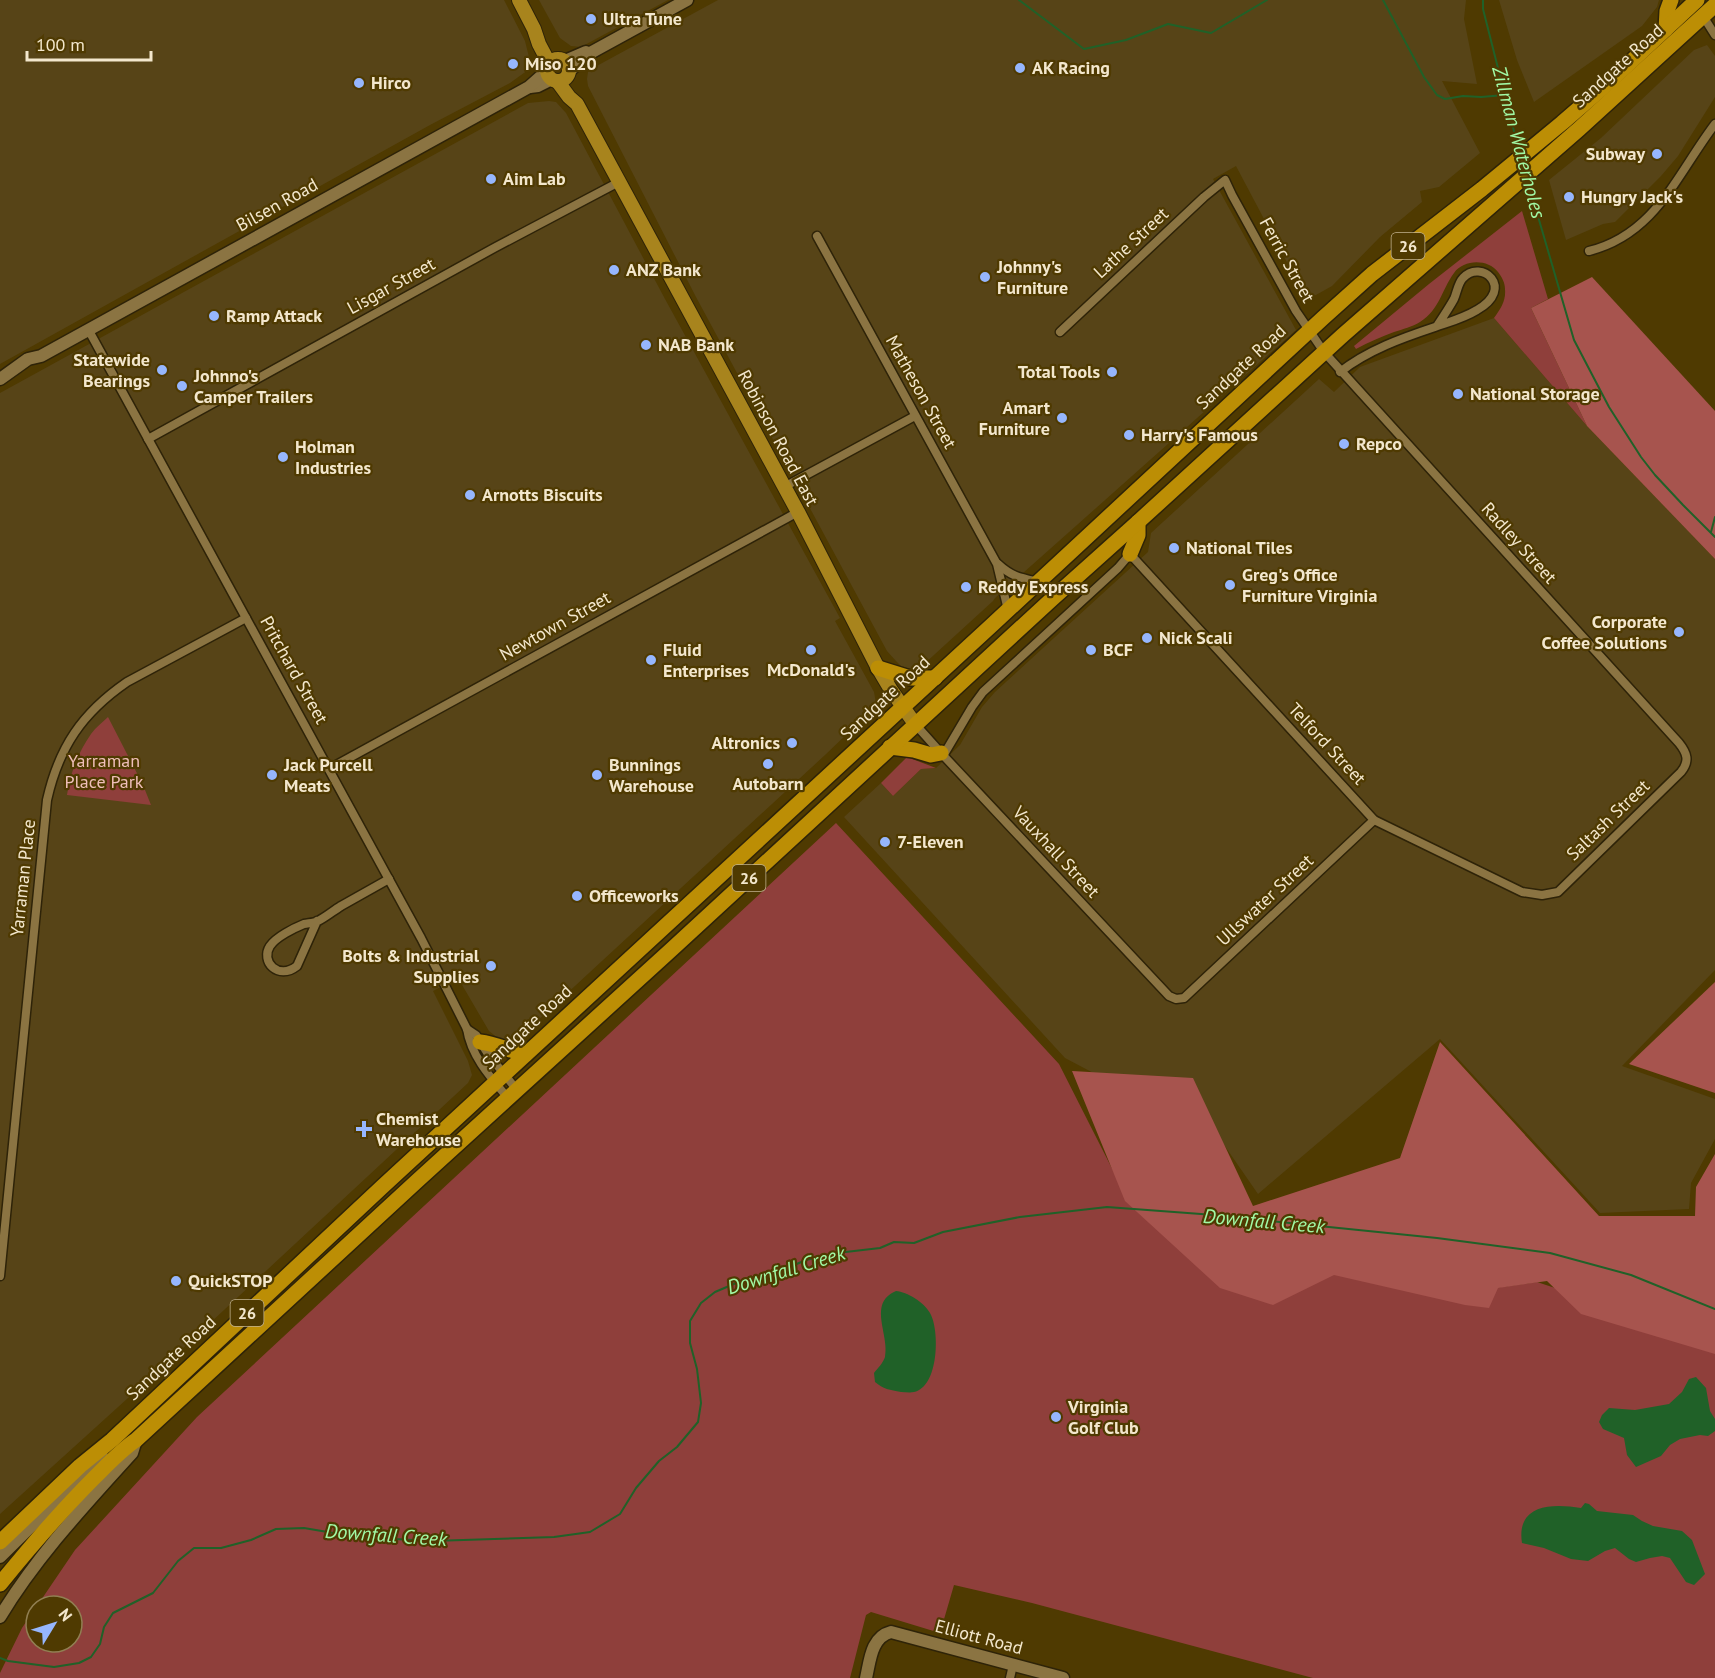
<svg xmlns="http://www.w3.org/2000/svg" width="1715" height="1678" font-family="'PT Sans',sans-serif">
  <style>
    .built { fill: #574417 }
    .green { fill: #8f3f3b }
    .forest { fill: #a7544e }
    .water { fill: #206128 }
    .lines { fill: none; stroke-linecap: round; stroke-linejoin: round }
    .stream { stroke: #206128; stroke-width: 2 }
    .street-casing { stroke: #2e2308; stroke-width: 11 }
    .secondary-casing { stroke: #2e2308; stroke-width: 15 }
    .primary-casing { stroke: #2e2308; stroke-width: 16 }
    .highway-casing { stroke: #2e2308; stroke-width: 18 }
    .street { stroke: #8b7442; stroke-width: 8 }
    .secondary { stroke: #8b7442; stroke-width: 12 }
    .primary { stroke: #a8841d; stroke-width: 14 }
    .highway { stroke: #bc8e05; stroke-width: 15 }
    .poi-dot { fill: #96b6fd; stroke: #4f3a01; stroke-width: 2 }
    .labels { text-anchor: middle; stroke-width: 4.5; stroke-linejoin: round; paint-order: stroke }
    .shield { fill: #4f3a01; stroke: #c2b390; stroke-width: 1.5 }
    .shield-label { font-size: 16px; font-weight: bold; fill: #f3e7cd }
    .poi-label { font-size: 18px; font-weight: bold; fill: #f3e7cd; stroke: #4f3a01; text-anchor: start }
    .street-label { font-size: 18px; fill: #f3e7cd; stroke: #4f3a01 }
    .park-label { font-size: 18px; fill: #efbfba; stroke: #4f3a01 }
    .water-label { font-size: 20px; font-style: italic; fill: #a1f9a5; stroke: #4f3a01 }
  </style>
  <rect width="100%" height="100%" fill="#4f3a01"/>
  <g class="built">
    <polygon points="0,0 504,0 525,41 530,61 528,70 510,83 430,125 0,364"/>
    <polygon points="539,0 668,0 581,47 571,46 560,38"/>
    <polygon points="718,0 1466,0 1464,19 1477,84 1442,81 1480,153 1439,187 1420,191 1422,202 1380,237 1332,286 1307,300 1236,166 1213,179 1296,330 995,598 993,601 923,665 913,669 907,668 901,666 896,661 887,651 696,297 588,86 587,79 588,72 593,68"/>
    <polygon points="1499,0 1659,0 1657,7 1642,26 1534,102 1517,60"/>
    <polygon points="1707,45 1715,56 1715,97 1678,156 1661,176 1615,222 1603,224 1566,240 1549,180 1601,138 1694,50"/>
    <polygon points="549,101 556,102 566,113 665,299 840,618 835,621 874,692 876,703 874,708 825,755 523,1034 510,1040 499,1039 489,1031 458,978 433,991 468,1061 472,1075 468,1083 181,1350 0,1514 0,393 528,103"/>
    <polygon points="1494,318 1587,426 1715,559 1715,970 1622,1066 1715,1099 1715,1139 1691,1183 1689,1209 1600,1213 1440,1039 1258,1194 1202,1113 1120,1087 1065,1058 844,817 881,783 893,796 921,769 936,768 960,745 982,707 995,692 1148,552 1151,533 1319,379 1334,392 1360,367"/>
  </g>
  <g class="green">
    <path d="M1522,211L1548,299L1531,308L1587,426L1494,318C1501,308 1506,301 1505,289C1505,283 1502,277 1498,272C1488,259 1464,259 1454,273C1441,291 1440,309 1420,322C1412,327 1403,329 1394,332C1381,337 1369,342 1356,349L1354,346L1429,284Z"/>
    <path d="M108,717L143,785L151,805L67,795C70,773 79,751 91,734C96,727 103,722 108,717Z"/>
    <polygon points="907,757 936,768 921,769 893,796 881,783"/>
    <polygon points="836,823 1059,1064 1131,1206 1346,1251 1447,1295 1537,1282 1709,1339 1715,1330 1715,1678 1313,1678 1032,1603 954,1585 940,1633 871,1612 866,1615 850,1678 0,1678 0,1673 22,1628 36,1607 36,1642 72,1642 72,1606 37,1606 75,1550 197,1417"/>
  </g>
  <g class="forest">
    <polygon points="1592,277 1715,411 1715,559 1587,426 1531,308"/>
    <polygon points="1715,982 1715,1093 1629,1064"/>
    <polygon points="1440,1042 1599,1216 1695,1216 1696,1187 1715,1154 1715,1354 1581,1314 1547,1281 1498,1288 1489,1308 1465,1305 1334,1275 1273,1305 1220,1288 1125,1201 1072,1071 1193,1078 1253,1206 1400,1158"/>
  </g>
  <g class="water">
    <path d="M896,1291C907,1292 924,1302 930,1313C940,1330 939,1387 914,1392C910,1393 905,1392 901,1392C890,1390 883,1389 875,1382L874,1373C878,1368 883,1363 885,1357C890,1335 867,1303 896,1291Z"/>
    <polygon points="1696,1377 1706,1388 1710,1411 1715,1419 1715,1431 1708,1436 1700,1435 1680,1439 1670,1445 1661,1456 1636,1467 1627,1455 1624,1438 1603,1429 1599,1422 1602,1415 1609,1408 1635,1410 1669,1404 1682,1392 1689,1379"/>
    <path d="M1585,1503L1589,1504L1597,1511L1633,1515L1642,1521L1653,1526L1682,1531L1692,1540L1705,1574L1694,1585L1686,1582L1670,1558L1662,1556L1650,1558L1636,1562L1629,1559L1615,1548L1605,1551L1588,1561L1571,1559L1544,1548L1522,1543C1516,1504 1552,1503 1581,1508Z"/>
  </g>
  <g class="lines">
    <g class="stream">
      <polyline points="1019,0 1084,49 1126,40 1168,24 1211,33 1267,0"/>
      <polyline points="1383,0 1424,77 1437,95 1445,99 1463,96 1481,97 1505,95"/>
      <polyline points="1483,0 1483,9 1519,151"/>
      <polyline points="1528,182 1574,340 1609,407 1641,457 1655,475 1683,505 1715,537"/>
      <polyline points="1711,532 1715,517"/>
      <polyline points="0,1658 8,1661 54,1667 79,1663 91,1657 100,1644 104,1627 113,1613 153,1593 178,1561 194,1548 221,1548 251,1540 276,1529 304,1528 357,1537 432,1541 554,1537 590,1532 620,1514 636,1488 659,1461 677,1447 698,1422 701,1403 697,1369 690,1343 690,1321 701,1303 715,1292 748,1278 778,1272 806,1260 837,1253 880,1248 894,1242 914,1243 943,1232 1020,1217 1107,1207 1201,1214 1329,1227 1437,1238 1550,1253 1631,1275 1715,1309"/>
    </g>
    <g class="street-casing">
      <g id="street">
        <polyline points="1703,16 1715,35"/>
        <polyline points="817,236 997,564 1008,610"/>
        <path d="M1589,251C1656,234 1677,174 1715,124"/>
        <path d="M88,329L421,938L467,1029C471,1056 491,1078 508,1098"/>
        <path d="M1340,372C1368,350 1402,338 1435,327C1449,322 1464,318 1477,310C1516,288 1481,258 1463,278C1458,283 1457,292 1454,299C1449,308 1443,317 1437,326"/>
        <polyline points="148,439 494,248 619,182"/>
        <polyline points="784,487 915,416"/>
        <path d="M998,564C1012,577 1021,578 1039,582"/>
        <polyline points="915,724 941,753 1169,996 1176,999 1184,998 1374,820"/>
        <path d="M943,756L972,707L983,692L1118,568L1130,554L1374,820L1522,892L1542,895L1558,892L1681,772C1690,761 1687,753 1679,743L1324,352L1296,311L1232,195L1225,180L1204,197L1060,332"/>
        <polyline points="329,769 798,512"/>
        <path d="M317,921L297,966C278,981 260,961 270,946C276,937 294,928 304,924C309,923 314,923 318,921C326,917 333,911 341,906C357,897 373,888 389,879"/>
        <polyline points="467,1029 476,1035 488,1054 517,1090"/>
        <path d="M0,1276L47,800C59,747 82,713 127,682L246,618"/>
        <polyline points="1010,1678 1013,1665"/>
      </g>
    </g>
    <g class="secondary-casing">
      <g id="secondary">
        <polyline points="565,61 586,52"/>
        <polyline points="570,70 592,52 687,0"/>
        <polyline points="530,87 538,86 552,79"/>
        <polyline points="0,379 28,359 41,356 529,87 547,71"/>
        <polyline points="0,1557 102,1456"/>
        <path d="M0,1617C36,1557 85,1505 132,1453L136,1440"/>
        <path d="M866,1678C870,1661 871,1637 891,1632L1063,1678"/>
      </g>
    </g>
    <g class="primary-casing">
      <g id="primary">
        <polyline points="519,0 534,29 539,44 549,63"/>
        <circle cx="558" cy="70" r="11"/>
        <polyline points="558,82 569,97 577,104 798,512 878,668 891,690 915,724"/>
      </g>
    </g>
    <g class="highway-casing">
      <g id="highway">
        <polyline points="1666,29 1667,11 1671,0"/>
        <polyline points="1130,554 1138,535 1138,522"/>
        <polyline points="878,668 910,678 935,678"/>
        <polyline points="890,747 914,750 931,755 941,753"/>
        <path d="M480,1042C496,1044 510,1051 526,1054"/>
        <polyline points="0,1542 80,1466 112,1440 382,1187 993,624 1323,318 1372,274 1482,189 1562,123 1607,84 1697,0"/>
        <path d="M0,1584C30,1547 61,1511 95,1477C108,1464 121,1450 136,1440L417,1181L672,949L1052,599L1138,522L1343,335L1579,129L1715,5"/>
      </g>
    </g>
    <use href="#street" class="street"/>
    <use href="#secondary" class="secondary"/>
    <use href="#primary" class="primary"/>
    <use href="#highway" class="highway"/>
  </g>
  <g class="poi-dot">
    <circle cx="591" cy="19" r="6"/>
    <circle cx="513" cy="64" r="6"/>
    <circle cx="1020" cy="68" r="6"/>
    <circle cx="359" cy="83" r="6"/>
    <circle cx="1657" cy="154" r="6"/>
    <circle cx="491" cy="179" r="6"/>
    <circle cx="1569" cy="197" r="6"/>
    <circle cx="614" cy="270" r="6"/>
    <circle cx="985" cy="277" r="6"/>
    <circle cx="214" cy="316" r="6"/>
    <circle cx="646" cy="345" r="6"/>
    <circle cx="162" cy="370" r="6"/>
    <circle cx="1112" cy="372" r="6"/>
    <circle cx="182" cy="386" r="6"/>
    <circle cx="1458" cy="394" r="6"/>
    <circle cx="1062" cy="418" r="6"/>
    <circle cx="1129" cy="435" r="6"/>
    <circle cx="1344" cy="444" r="6"/>
    <circle cx="283" cy="457" r="6"/>
    <circle cx="470" cy="495" r="6"/>
    <circle cx="1174" cy="548" r="6"/>
    <circle cx="1230" cy="585" r="6"/>
    <circle cx="966" cy="587" r="6"/>
    <circle cx="1679" cy="632" r="6"/>
    <circle cx="1147" cy="638" r="6"/>
    <circle cx="811" cy="650" r="6"/>
    <circle cx="1091" cy="650" r="6"/>
    <circle cx="651" cy="660" r="6"/>
    <circle cx="792" cy="743" r="6"/>
    <circle cx="768" cy="764" r="6"/>
    <circle cx="272" cy="775" r="6"/>
    <circle cx="597" cy="775" r="6"/>
    <circle cx="885" cy="842" r="6"/>
    <circle cx="577" cy="896" r="6"/>
    <circle cx="491" cy="966" r="6"/>
    <path d="M361 1120h6v6h6v6h-6v6h-6v-6h-6v-6h6z"/>
    <circle cx="176" cy="1281" r="6"/>
    <circle cx="1056" cy="1417" r="6"/>
  </g>
  <g class="labels">
    <g class="shield">
      <rect x="1391.5" y="233" width="33" height="26" rx="4.5"/>
      <rect x="732.5" y="865" width="33" height="26" rx="4.5"/>
      <rect x="230.5" y="1300" width="33" height="26" rx="4.5"/>
    </g>
    <g class="shield-label">
      <text x="1408" y="252">26</text>
      <text x="749" y="884">26</text>
      <text x="247" y="1319">26</text>
    </g>
    <g class="poi-label">
      <text x="603" y="25">Ultra Tune</text>
      <text x="525" y="70">Miso 120</text>
      <text x="1032" y="74">AK Racing</text>
      <text x="371" y="89">Hirco</text>
      <text x="1645" y="160" text-anchor="end">Subway</text>
      <text x="503" y="185">Aim Lab</text>
      <text x="1581" y="203">Hungry Jack's</text>
      <text x="997" y="273">Johnny's<tspan x="997" dy="21">Furniture</tspan></text>
      <text x="626" y="276">ANZ Bank</text>
      <text x="226" y="322">Ramp Attack</text>
      <text x="658" y="351">NAB Bank</text>
      <text x="150" y="366" text-anchor="end">Statewide<tspan x="150" dy="21">Bearings</tspan></text>
      <text x="1100" y="378" text-anchor="end">Total Tools</text>
      <text x="194" y="382">Johnno's<tspan x="194" dy="21">Camper Trailers</tspan></text>
      <text x="1470" y="400">National Storage</text>
      <text x="1050" y="414" text-anchor="end">Amart<tspan x="1050" dy="21">Furniture</tspan></text>
      <text x="1141" y="441">Harry's Famous</text>
      <text x="1356" y="450">Repco</text>
      <text x="295" y="453">Holman<tspan x="295" dy="21">Industries</tspan></text>
      <text x="482" y="501">Arnotts Biscuits</text>
      <text x="1186" y="554">National Tiles</text>
      <text x="1242" y="581">Greg's Office<tspan x="1242" dy="21">Furniture Virginia</tspan></text>
      <text x="978" y="593">Reddy Express</text>
      <text x="1667" y="628" text-anchor="end">Corporate<tspan x="1667" dy="21">Coffee Solutions</tspan></text>
      <text x="1159" y="644">Nick Scali</text>
      <text x="663" y="656">Fluid<tspan x="663" dy="21">Enterprises</tspan></text>
      <text x="1103" y="656">BCF</text>
      <text x="811" y="676" text-anchor="middle">McDonald's</text>
      <text x="780" y="749" text-anchor="end">Altronics</text>
      <text x="284" y="771">Jack Purcell<tspan x="284" dy="21">Meats</tspan></text>
      <text x="609" y="771">Bunnings<tspan x="609" dy="21">Warehouse</tspan></text>
      <text x="768" y="790" text-anchor="middle">Autobarn</text>
      <text x="897" y="848">7-Eleven</text>
      <text x="589" y="902">Officeworks</text>
      <text x="479" y="962" text-anchor="end">Bolts &amp; Industrial<tspan x="479" dy="21">Supplies</tspan></text>
      <text x="376" y="1125">Chemist<tspan x="376" dy="21">Warehouse</tspan></text>
      <text x="188" y="1287">QuickSTOP</text>
      <text x="1068" y="1413">Virginia<tspan x="1068" dy="21">Golf Club</tspan></text>
    </g>
    <g class="street-label">
      <text transform="translate(1618 66) rotate(-42)" y="6">Sandgate Road</text>
      <text transform="translate(277 205) rotate(-29)" y="6">Bilsen Road</text>
      <text transform="translate(1131 243) rotate(-43)" y="6">Lathe Street</text>
      <text transform="translate(1287 260) rotate(61)" y="6">Ferric Street</text>
      <text transform="translate(391 286) rotate(-29)" y="6">Lisgar Street</text>
      <text transform="translate(1241 367) rotate(-43)" y="6">Sandgate Road</text>
      <text transform="translate(921 392) rotate(61)" y="6">Matheson Street</text>
      <text transform="translate(778 438) rotate(62)" y="6">Robinson Road East</text>
      <text transform="translate(1519 543) rotate(48)" y="6">Radley Street</text>
      <text transform="translate(555 626) rotate(-29)" y="6">Newtown Street</text>
      <text transform="translate(294 670) rotate(61)" y="6">Pritchard Street</text>
      <text transform="translate(885 698) rotate(-43)" y="6">Sandgate Road</text>
      <text transform="translate(1327 744) rotate(47)" y="6">Telford Street</text>
      <text transform="translate(1608 820) rotate(-44)" y="6">Saltash Street</text>
      <text transform="translate(1056 852) rotate(47)" y="6">Vauxhall Street</text>
      <text transform="translate(23 878) rotate(-84)" y="6">Yarraman Place</text>
      <text transform="translate(1265 900) rotate(-43)" y="6">Ullswater Street</text>
      <text transform="translate(527 1027) rotate(-43)" y="6">Sandgate Road</text>
      <text transform="translate(171 1358) rotate(-43)" y="6">Sandgate Road</text>
      <text transform="translate(979 1637) rotate(15)" y="6">Elliott Road</text>
    </g>
    <g class="park-label">
      <text x="104" y="767">Yarraman<tspan x="104" dy="21">Place Park</tspan></text>
    </g>
    <g class="water-label">
      <text transform="translate(1519 142) rotate(75)" y="7">Zillman Waterholes</text>
      <text transform="translate(1264 1221) rotate(5)" y="7">Downfall Creek</text>
      <text transform="translate(786 1270) rotate(-17)" y="7">Downfall Creek</text>
      <text transform="translate(386 1535) rotate(4)" y="7">Downfall Creek</text>
    </g>
  </g>
  <g transform="translate(54 1624) rotate(52)"><circle r="28" fill="#4f3a01" stroke="#917f53" stroke-width="1.5"/>
  <path d="M0-4.5L10 22L0 15L-10 22Z" fill="#96b6fd"/>
  <text y="-9" font-size="16" font-weight="bold" text-anchor="middle" fill="#f3e7cd">N</text>
  </g>
  <path d="M27 51v9h124v-9" fill="none" stroke="#f3e7cd" stroke-width="3"/>
  <text x="36" y="51" font-size="18" fill="#f3e7cd" stroke="#4f3a01" stroke-width="4.5" paint-order="stroke">100 m</text>
</svg>
